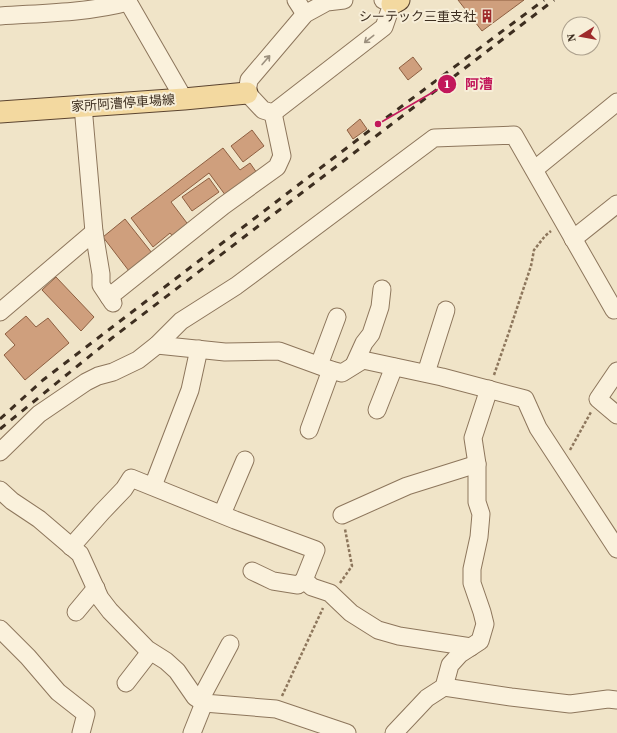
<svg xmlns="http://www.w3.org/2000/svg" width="617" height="733" font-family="'Source Serif 4','Noto Sans JP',serif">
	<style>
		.building { fill: #cf9f7d; stroke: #8d5f41 }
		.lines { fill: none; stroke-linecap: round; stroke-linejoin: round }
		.minor-casing { stroke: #8d765c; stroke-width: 19 }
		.major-casing { stroke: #5b4430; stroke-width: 23 }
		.path { stroke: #8d765c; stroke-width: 2.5; stroke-dasharray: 3 2; stroke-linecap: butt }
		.minor { stroke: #faf1dc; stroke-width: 17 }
		.major { stroke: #f3d9a0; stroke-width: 21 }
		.rail { stroke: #3d2e20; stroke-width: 3; stroke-dasharray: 7 7; stroke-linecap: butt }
		.oneway { stroke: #9c907e }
		.labels { text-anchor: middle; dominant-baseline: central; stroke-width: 4; stroke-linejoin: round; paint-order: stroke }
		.poi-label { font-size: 13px; fill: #3d2e20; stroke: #f7eed8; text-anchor: end }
		.street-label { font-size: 13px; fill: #3d2e20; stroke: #f7eed8 }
		.leader { fill: none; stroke: #c2185b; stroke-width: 1.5 }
		.callout-dot { fill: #c2185b; stroke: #f7eed8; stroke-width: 1.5 }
		.mark-label { font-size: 12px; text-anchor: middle; font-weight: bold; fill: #fff }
		.callout-label { font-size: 14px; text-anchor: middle; font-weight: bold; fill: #c2185b; stroke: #f7eed8; stroke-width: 4; stroke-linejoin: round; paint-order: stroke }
	</style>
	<rect width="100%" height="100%" fill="#f0e4c8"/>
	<g class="building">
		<polygon points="458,0 524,0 482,31"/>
		<polygon points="413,57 422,69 408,80 399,68"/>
		<polygon points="360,119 367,129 353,139 347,130"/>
		<polygon points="252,130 264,146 243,162 231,146"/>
		<polygon points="223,148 240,170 250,163 257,173 226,196 209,173 171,202 190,227 175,239 170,233 153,247 131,218"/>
		<polygon points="209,178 219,192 192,211 182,197"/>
		<polygon points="125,219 152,253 129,271 103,237"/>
		<polygon points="56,277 94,317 81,331 42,290"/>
		<polygon points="26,316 36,327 48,318 69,343 25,380 4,355 15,345 5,334"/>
	</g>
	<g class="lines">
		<g class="minor-casing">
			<g id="minor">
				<polyline points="127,0 184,99"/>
				<polyline points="296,0 305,14"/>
				<polyline points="344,0 327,2 305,14 249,80 247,93 263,110 273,113 384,27 392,4 383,0"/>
				<path d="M0 16C43 13 86 13 128 2"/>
				<polyline points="83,106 94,232 101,274 101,285 113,303"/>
				<polyline points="535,169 617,102"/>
				<polyline points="573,239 617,204"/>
				<polyline points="109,297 223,206 277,167 282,156 273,113"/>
				<polyline points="0,312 94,232"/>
				<polyline points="157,345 225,352 279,351 331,370 342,373 363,360 442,377 525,399 538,428 617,549"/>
				<polyline points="319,365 337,317"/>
				<polyline points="354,365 364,343 371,334 380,307 382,289"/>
				<polyline points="617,371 598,399 617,415"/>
				<polyline points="426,373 446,310"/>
				<polyline points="377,410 394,367"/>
				<polyline points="309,430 331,370"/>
				<polyline points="0,452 39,414 86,382 98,376 113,372 138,360 157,345 181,321 236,286 434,138 514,135 614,310"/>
				<polyline points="153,486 190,390 199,349"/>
				<polyline points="0,490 12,501 39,519 80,554 100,598 110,611 147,649 166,661 177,671 195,697 204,703 276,709 347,733"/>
				<polyline points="222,514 245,460"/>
				<polyline points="342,515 407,486 477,464"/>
				<polyline points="71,547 102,512 124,489 131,478 235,520 316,550 304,580 298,585 273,581 252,571"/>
				<polyline points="304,580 312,587 330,593 351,613 378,630 399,636 471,647"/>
				<polyline points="76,612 96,588"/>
				<polyline points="0,629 28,657 58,692 86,714 81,733"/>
				<polyline points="126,683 150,652"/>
				<polyline points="444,687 511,697 570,704 608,699 617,700"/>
				<polyline points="200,700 230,644"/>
				<polyline points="192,733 204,703"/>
				<polyline points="394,733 427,698 444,687 450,665 460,654 480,641 485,624 482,612 472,583 472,569 479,537 481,514 477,502 477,464 473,438 489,389"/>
			</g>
		</g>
		<g class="major-casing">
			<g id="major">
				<polyline points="392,4 399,0"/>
				<polyline points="0,112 184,99 247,93"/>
			</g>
		</g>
		<g class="path">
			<polyline points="494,375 509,332 531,266 534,250 545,236 551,231"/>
			<polyline points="570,450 591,412"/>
			<polyline points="340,583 352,566 345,529"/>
			<polyline points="282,696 323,608"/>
		</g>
		<use href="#minor" class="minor"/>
		<use href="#major" class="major"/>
		<g class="rail">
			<polyline points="0,419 43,380 378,124 544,0"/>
			<polyline points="0,429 112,338 554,0"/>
		</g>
	</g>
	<defs><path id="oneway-shaft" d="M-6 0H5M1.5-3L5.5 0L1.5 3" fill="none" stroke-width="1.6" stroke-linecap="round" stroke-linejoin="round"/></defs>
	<g class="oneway">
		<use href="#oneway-shaft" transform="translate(369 39) rotate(142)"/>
		<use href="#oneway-shaft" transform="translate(266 60) rotate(-49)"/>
	</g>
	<defs>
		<g id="building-bare" transform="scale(1.08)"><path d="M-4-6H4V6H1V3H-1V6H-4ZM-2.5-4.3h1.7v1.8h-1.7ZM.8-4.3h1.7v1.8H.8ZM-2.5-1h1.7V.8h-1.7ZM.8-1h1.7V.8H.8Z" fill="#9e2a2b" stroke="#f7eed8" stroke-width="2.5" paint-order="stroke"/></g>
	</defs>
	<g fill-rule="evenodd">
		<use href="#building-bare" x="487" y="16"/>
	</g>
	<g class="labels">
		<g class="poi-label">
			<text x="476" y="16">シーテック三重支社</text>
		</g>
		<g class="street-label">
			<text transform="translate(123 103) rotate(-4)">家所阿漕停車場線</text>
		</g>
	</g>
	<path class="leader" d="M378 124L447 84"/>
	<g class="callout-dot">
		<circle cx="378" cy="124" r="4"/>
		<circle cx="447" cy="84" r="10"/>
	</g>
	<g class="mark-label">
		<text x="447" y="88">1</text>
	</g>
	<g class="callout-label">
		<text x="479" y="89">阿漕</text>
	</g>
	<g transform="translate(581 36) rotate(259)"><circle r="19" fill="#f7eed8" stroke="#ada18e"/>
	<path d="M0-3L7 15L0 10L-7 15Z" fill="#9e2a2b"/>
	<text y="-6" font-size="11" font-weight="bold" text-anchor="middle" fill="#3d2e20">N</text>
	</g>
</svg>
